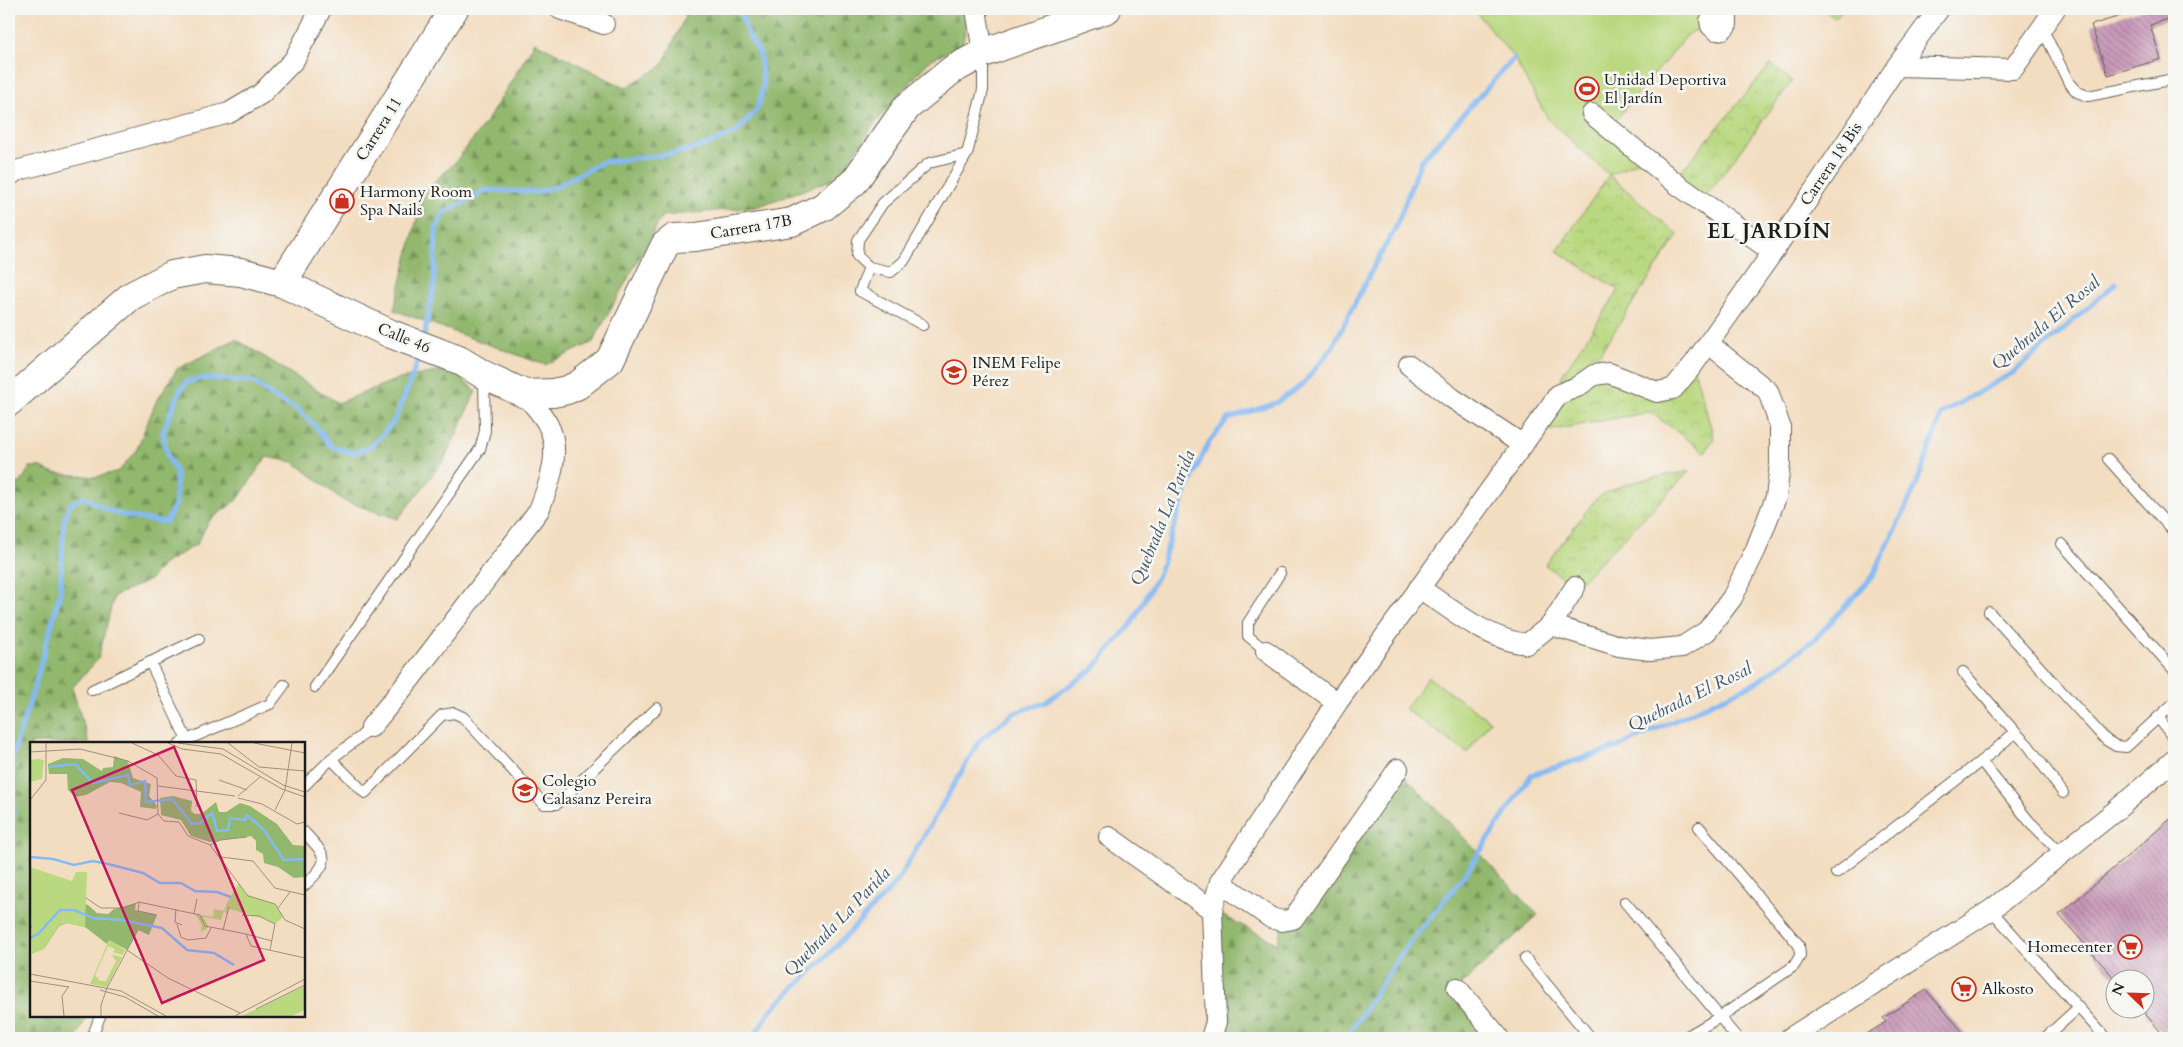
<svg xmlns="http://www.w3.org/2000/svg" width="2183" height="1047" font-family="Cardo,serif">
	<style>
		.grass { fill: #b9d87f; stroke: #6a7a4e }
		.forest { fill: url(#forest-firs); stroke: #576a45 }
		.park { fill: url(#park-crowns); stroke: #6a7a4e }
		.lines { fill: none; stroke-linecap: round; stroke-linejoin: round }
		.stream { stroke: #85baf3; stroke-width: 5 }
		.building { fill: url(#building-back-hatch) }
		.lane-casing { stroke: #676055; stroke-width: 12 }
		.street-casing { stroke: #676055; stroke-width: 22 }
		.secondary-casing { stroke: #676055; stroke-width: 30 }
		.lane { stroke: #fff; stroke-width: 10 }
		.street { stroke: #fff; stroke-width: 20 }
		.secondary { stroke: #fff; stroke-width: 28 }
		.labels { text-anchor: middle; dominant-baseline: central; stroke-width: 5; stroke-linejoin: round; paint-order: stroke }
		.poi-label { font-size: 16px; fill: #1c1c1c; stroke: #f6f6f2; text-anchor: start }
		.street-label { font-size: 16px; fill: #1c1c1c; stroke: #f6f6f2 }
		.water-label { font-size: 18px; font-style: italic; fill: #415367; stroke: #f6f6f2 }
		.district-label { font-size: 21px; font-weight: bold; letter-spacing: 1px; fill: #1c1c1c; stroke: #f6f6f2 }
		.inset-river { fill: none; stroke: #85baf3; stroke-width: 2.5 }
		.inset-road { fill: none; stroke: #9d907e; stroke-width: 1 }
		.view { fill: #c2185b; fill-opacity: 0.15; stroke: #c2185b; stroke-width: 2.5 }
		.inset-edge { fill: none; stroke: #1c1c1c; stroke-width: 2.5 }
	</style>
	<defs>
		<pattern id="forest-firs" width="22" height="20" patternUnits="userSpaceOnUse" patternTransform="scale(1.25)"><rect width="22" height="20" fill="#92b86e"/><path d="M5 1l3.5 6h-7zM16 11l3.5 6h-7z" fill="#76955a"/></pattern>
		<pattern id="park-crowns" width="20" height="18" patternUnits="userSpaceOnUse" patternTransform="scale(1.25)"><rect width="20" height="18" fill="#b9d87f"/><path d="M2 6a3 3 0 1 1 6 0M12 15a3 3 0 1 1 6 0" fill="none" stroke="#9eb96d"/></pattern>
		<pattern id="building-back-hatch" width="6" height="6" patternUnits="userSpaceOnUse" patternTransform="scale(1.25)"><rect width="6" height="6" fill="#c796b7"/><path d="M-1 5l2 2M0 0l6 6M5-1l2 2" fill="none" stroke="#a17a94"/></pattern>
	</defs>
	<rect width="100%" height="100%" fill="#f6f6f2"/>
	<filter id="ink" filterUnits="userSpaceOnUse"><feTurbulence type="fractalNoise" baseFrequency=".02" numOctaves="2"/><feDisplacementMap in="SourceGraphic" scale="10" xChannelSelector="R" yChannelSelector="G"/><feConvolveMatrix kernelMatrix="1 2 1 2 8 2 1 2 1" color-interpolation-filters="sRGB"/></filter>
	<filter id="wash" filterUnits="userSpaceOnUse"><feTurbulence type="fractalNoise" baseFrequency=".0096" numOctaves="4" result="noise"/><feDisplacementMap in="SourceGraphic" scale="20" xChannelSelector="R" yChannelSelector="G"/><feGaussianBlur stdDeviation="1.12" result="paint"/><feColorMatrix in="noise" values="0 0 0 0 0 0 0 0 0 0 0 0 0 0 0 0 0 1.4 0 .05"/><feComposite in="paint" operator="in"/></filter>
	<g filter="url(#wash)">
		<rect width="100%" height="100%" fill="#f3ddc0"/>
		<g class="grass">
			<polygon points="1474,9 1718,9 1711,26 1690,32 1614,122 1644,158 1609,175 1548,119 1514,58"/>
			<polygon points="1428,677 1490,721 1467,753 1405,709"/>
		</g>
		<g class="forest">
			<polygon points="682,9 970,9 962,45 930,60 875,123 837,178 756,207 662,216 593,342 545,365 394,310 424,191 453,165 487,121 535,42 625,88 662,66 685,17"/>
			<polygon points="236,339 338,403 395,380 450,369 476,391 445,459 398,519 344,501 294,462 266,457 238,499 209,521 197,544 162,565 150,580 114,596 98,659 72,688 89,743 31,743 31,1016 87,1016 76,1038 9,1038 9,479 20,484 30,467 42,467 51,473 96,477 119,471 137,449 155,404 177,369"/>
			<polygon points="1398,769 1538,915 1458,988 1499,1038 1211,1038 1212,910 1278,944 1282,921"/>
		</g>
		<g class="park">
			<polygon points="1824,9 1843,9 1835,18"/>
			<polygon points="1771,64 1792,81 1704,199 1677,176"/>
			<polygon points="1609,175 1678,235 1578,386 1594,375 1657,392 1693,365 1714,438 1705,452 1650,412 1531,434 1559,394 1562,375 1619,290 1557,251"/>
			<path d="M1690 471 1575 587 1545 565 1595 500C1618 481 1661 477 1690 471Z"/>
		</g>
		<g class="lines">
			<g class="stream">
				<polyline points="424,337 434,286 436,229 443,214 486,190 537,192 553,188 603,162 672,154 704,146 737,132 758,108 763,88 760,54 749,36 739,9"/>
				<path d="M9 846 12 844 14 796 12 758 34 688 60 594 64 520 70 504 85 497C111 515 135 519 166 522L176 503V472L167 455 163 432 180 390 188 381 205 378 253 382 275 398 297 409 315 426 331 446 353 453 372 446 395 420 412 377 420 353"/>
				<polyline points="753,1038 771,1010 822,961 897,882 980,740 1014,713 1044,703 1092,670 1132,623 1159,573 1184,496 1209,442 1228,419 1276,403 1303,384 1332,348 1374,266 1395,229 1421,161 1514,58"/>
				<polyline points="1346,1038 1403,951 1463,877 1531,775 1618,747 1757,682 1815,639 1873,576 1916,486 1942,413 2014,372 2116,283"/>
			</g>
		</g>
		<g id="blocks">
			<g class="building">
				<polygon points="2144,9 2174,9 2174,17 2150,25 2161,59 2108,75 2091,25"/>
				<polygon points="2174,816 2174,1038 2166,1038 2146,1015 2146,980 2116,980 2059,915"/>
				<polygon points="1926,990 1968,1038 1860,1038 1886,1022 1883,1018"/>
			</g>
		</g>
	</g>
	<g filter="url(#ink)">
		<use href="#blocks" fill-opacity="0" stroke="#676055" stroke-width="1"/>
		<g class="lines">
			<g class="lane-casing">
				<g id="lane">
					<polyline points="2042,28 2069,83 2077,92 2088,96 2169,80"/>
					<polyline points="967,154 929,163 883,203 858,240 857,256 869,267 891,272 904,261 967,154 983,90 983,56"/>
					<polyline points="869,267 860,291 923,325"/>
					<polyline points="2108,459 2174,532"/>
					<polyline points="2062,544 2174,670"/>
					<polyline points="1989,612 2106,740 2116,746 2126,747 2174,703"/>
					<polyline points="1266,651 1248,636 1248,623 1280,573"/>
					<polyline points="150,662 187,740"/>
					<polyline points="1963,672 2015,732"/>
					<polyline points="315,687 480,449 485,431 484,378"/>
					<polyline points="92,690 199,639"/>
					<polyline points="2158,717 2174,739"/>
					<polyline points="180,743 270,704 284,685"/>
					<polyline points="331,759 365,793 442,715 454,713 463,717 544,804 557,804 657,708"/>
					<polyline points="1981,761 2029,821 2062,854"/>
					<polyline points="304,786 331,759 360,737 371,727"/>
					<path d="M304 832C329 859 331 860 304 886"/>
					<polyline points="1836,873 1994,751 2015,732 2028,745 2063,793"/>
					<polyline points="1625,902 1737,1038"/>
					<polyline points="1991,910 2104,1036"/>
					<polyline points="1525,958 1591,1038"/>
					<polyline points="92,1038 100,1016"/>
					<polyline points="1684,1038 1720,1017 1794,966 1800,956 1799,945 1699,827"/>
					<polyline points="2045,1038 2078,1008"/>
				</g>
			</g>
			<g class="street-casing">
				<g id="street">
					<polyline points="560,9 604,24"/>
					<polyline points="976,9 983,53"/>
					<polyline points="1717,13 1723,13 1727,18 1727,24 1723,29 1716,30 1711,26 1710,21 1718,9"/>
					<polyline points="1897,66 1939,9"/>
					<polyline points="1592,114 1678,185 1773,252"/>
					<polyline points="9,176 16,171 229,113 261,94 294,60 321,9"/>
					<polyline points="1409,365 1452,398 1523,445"/>
					<path d="M1419 588C1452 609 1487 640 1527 644L1551 625 1575 587"/>
					<polyline points="1551,625 1619,646 1650,650 1682,647 1707,631 1732,598 1756,549 1776,497 1780,464 1780,426 1768,391 1709,344"/>
					<polyline points="1266,651 1337,703"/>
					<path d="M371 727 411 678 539 510C549 485 562 451 548 425 543 414 532 404 525 394"/>
					<polyline points="1109,837 1212,910"/>
					<polyline points="1220,882 1271,918 1282,921 1293,919 1398,769"/>
					<polyline points="1457,988 1499,1038"/>
					<polyline points="1211,1038 1216,1022 1212,910 1220,882 1337,703 1559,394 1577,387 1594,375 1609,373 1657,392 1673,389 1693,365 1773,252 1897,66 2013,69 2055,9"/>
					<polyline points="1790,1038 1991,910 2114,812 2174,760"/>
				</g>
			</g>
			<g class="secondary-casing">
				<g id="secondary">
					<polyline points="282,283 454,9"/>
					<polyline points="9,402 131,296 172,275 205,269 241,272 282,283 391,334 459,360 484,375 525,394 553,393 567,390 578,385 610,360 665,245 674,238 696,237 792,222 823,207 854,182 907,107 952,70 983,53 1107,9"/>
				</g>
			</g>
			<use href="#lane" class="lane"/>
			<use href="#street" class="street"/>
			<use href="#secondary" class="secondary"/>
		</g>
	</g>
	<defs>
		<g id="stadium-ring" transform="scale(1.25)"><circle r="9.5" fill="#f6f6f2" stroke="#c8321e" stroke-width="1.5"/><path d="M0-5a6.5 5 0 1 0 0 10a6.5 5 0 1 0 0-10ZM-3.5-1.8h7v3.6h-7Z" fill="#c8321e"/></g>
		<g id="shop-ring" transform="scale(1.25)"><circle r="9.5" fill="#f6f6f2" stroke="#c8321e" stroke-width="1.5"/><path d="M-5-2.5h2.3a2.7 3.5 0 0 1 5.4 0H5L5.5 6h-11ZM-1.5-2.5h3a1.5 2.3 0 0 0-3 0Z" fill="#c8321e"/></g>
		<g id="school-ring" transform="scale(1.25)"><circle r="9.5" fill="#f6f6f2" stroke="#c8321e" stroke-width="1.5"/><path d="M0-5L7-2L0 1L-7-2ZM-4 1L0 2.5L4 1V4Q0 6-4 4Z" fill="#c8321e"/></g>
		<g id="supermarket-ring" transform="scale(1.25)"><circle r="9.5" fill="#f6f6f2" stroke="#c8321e" stroke-width="1.5"/><path d="M-6-5.5h2.5l.6 2H6L4.5 2H-2.5L-4.4-4H-6ZM-1.5 3.2a1.3 1.3 0 1 0 .1 0ZM3 3.2a1.3 1.3 0 1 0 .1 0Z" fill="#c8321e"/></g>
	</defs>
	<g fill-rule="evenodd">
		<use href="#stadium-ring" x="1587" y="89"/>
		<use href="#shop-ring" x="342" y="201"/>
		<use href="#school-ring" x="954" y="372"/>
		<use href="#school-ring" x="525" y="790"/>
		<use href="#supermarket-ring" x="2130" y="947"/>
		<use href="#supermarket-ring" x="1964" y="989"/>
	</g>
	<g class="labels">
		<g class="poi-label">
			<text x="1604" y="80">Unidad Deportiva<tspan x="1604" dy="18">El Jardín</tspan></text>
			<text x="360" y="192">Harmony Room<tspan x="360" dy="18">Spa Nails</tspan></text>
			<text x="972" y="363">INEM Felipe<tspan x="972" dy="18">Pérez</tspan></text>
			<text x="542" y="781">Colegio<tspan x="542" dy="18">Calasanz Pereira</tspan></text>
			<text x="2112" y="947" text-anchor="end">Homecenter</text>
			<text x="1982" y="989">Alkosto</text>
		</g>
		<g class="street-label">
			<text transform="translate(379 129) rotate(-58)">Carrera 11</text>
			<text transform="translate(1831 164) rotate(-56)">Carrera 18 Bis</text>
			<text transform="translate(751 227) rotate(-10)">Carrera 17B</text>
			<text transform="translate(404 338) rotate(22)">Calle 46</text>
		</g>
		<g class="water-label">
			<text transform="translate(2046 323) rotate(-40)">Quebrada El Rosal</text>
			<text transform="translate(1163 518) rotate(-68)">Quebrada La Parida</text>
			<text transform="translate(1690 697) rotate(-26)">Quebrada El Rosal</text>
			<text transform="translate(837 922) rotate(-46)">Quebrada La Parida</text>
		</g>
		<g class="district-label">
			<text x="1769" y="231">EL JARDÍN</text>
		</g>
	</g>
	<g transform="translate(30 742)">
		<rect width="275" height="275" fill="#f3ddc0"/>
		<path d="M8 17 14 18 12 37 0 40V18ZM209 141 216 152 245 162 253 175 245 182 236 177 199 167 197 172 194 169 197 161ZM79 198 95 208 93 213 83 210 85 207 78 204 65 233 70 239H76L86 219 82 213 92 215 77 245 60 242ZM275 244V268L262 274H212Z" fill="#b9d87f"/>
		<path d="M84 14 98 19 103 36 121 42 119 54 127 64 126 67 110 65 111 50 91 41 80 40 56 53 45 55 38 48 37 32H19L18 22 33 16 53 17 72 29 73 26 83 25ZM143 54 162 59 161 69 165 72H171L186 60 189 70H196L210 61 220 64 247 82 263 103 275 104V135L264 136 248 125 234 121 233 112 226 108V99L221 94 180 100 161 94 151 78 131 73 130 56ZM45 158 58 163 67 171 78 172 84 167 106 161 105 168 127 173 119 193 108 188 97 208 79 198 77 202 55 185 37 181 29 184 14 207 0 184Z" fill="#92b86e"/>
		<path d="M0 125 42 139 46 130H57L55 185 37 181 29 183 14 207 2 212ZM184 167 194 169 191 178 173 175 179 185 171 190 172 183 165 172 183 175Z" fill="#b9d87f"/>
		<path class="inset-river" d="M18 25 45 22 63 41 98 33 100 43 115 39 116 60 142 57 162 82 170 81 182 71 187 89 198 88 200 76 215 78 217 73 234 88 254 118 275 117M0 115 23 117 44 123 63 119 78 122 113 131 130 141H151L165 149 187 150 201 155M0 196 8 192 30 168H44L63 176 92 178 132 186 157 208 184 211 204 223"/>
		<path class="inset-road" d="M102 1 128 13 146 34 166 38 167 65M138 1 152 7 191 12 252 47 275 55M148 1 193 7 253 43 275 50M198 1 229 25 275 29M224 1 275 11M0 10 50 7 98 19 127 36 128 72M189 38 217 48M128 44 205 54M208 54 230 35M208 56 232 62 267 82 275 80M0 58 16 38V1M245 68 255 48 262 1M89 71 117 78 128 72M128 72 134 79 149 80 158 94 180 103 218 154 245 162 255 178 275 187M0 89V106M180 103 190 98 217 95M191 115 223 119 245 146 275 153M56 156 71 166H95L109 160 170 173 175 184 216 192 221 204 275 216M109 160 108 169 127 173M248 166 260 150M146 167 145 180 152 183M164 172 167 157M212 173 229 174 245 182 240 208M147 182 151 195 158 198 176 196 181 186M193 188 199 165M216 192 242 199M97 208 138 236 210 271M0 232 91 249 136 274M0 239 39 245M70 248 95 255 128 274M226 267 275 243M34 274 32 254 39 244M71 274V263L77 246 108 188M205 274 275 237"/>
		<path class="view" d="M144 5 234 218 132 261 42 48Z"/>
		<rect width="275" height="275" class="inset-edge"/>
	</g>
	<rect width="2183" height="1047" fill="none" stroke="#f6f6f2" stroke-width="30"/>
	<g transform="translate(2130 994) rotate(293)"><circle r="24" fill="#f6f6f2" stroke="#9f9f9c"/>
	<path d="M0-4L9 19L0 12L-9 19Z" fill="#c8321e"/>
	<text y="-8" font-size="14" font-weight="bold" text-anchor="middle" fill="#1c1c1c">N</text>
	</g>
</svg>
